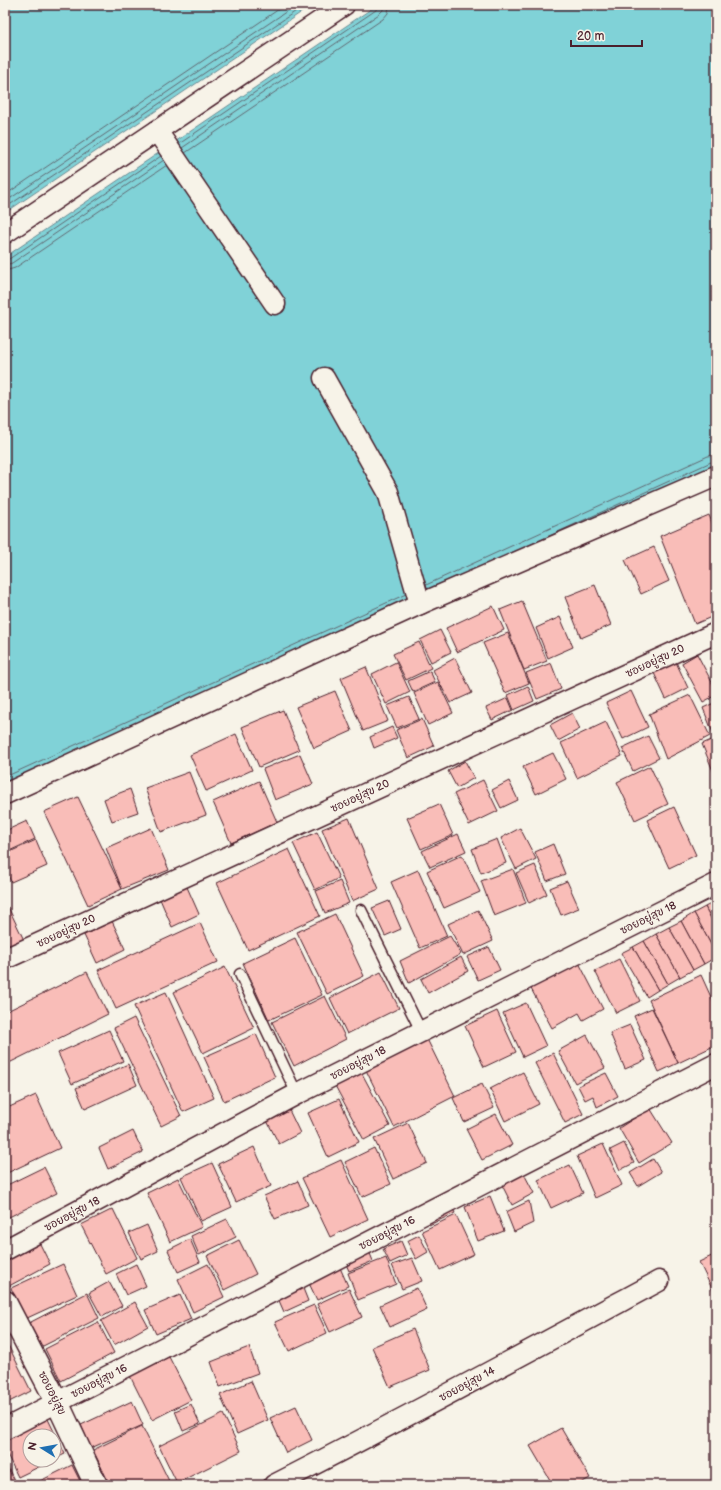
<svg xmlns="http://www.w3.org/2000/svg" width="721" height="1490" font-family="'Balsamiq Sans','Playpen Sans Thai',sans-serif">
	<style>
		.water { fill: #80d2d7; stroke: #6a8a92 }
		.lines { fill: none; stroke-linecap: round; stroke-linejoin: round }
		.shore { stroke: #606770; stroke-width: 1 }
		.building { fill: #f9bdb8; stroke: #4a1f2b }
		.lane-casing { stroke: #4a1f2b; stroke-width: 13 }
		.street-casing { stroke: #4a1f2b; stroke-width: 23 }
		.secondary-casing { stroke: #4a1f2b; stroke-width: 25 }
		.lane { stroke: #f7f3e8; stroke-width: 10 }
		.street { stroke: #f7f3e8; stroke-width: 20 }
		.secondary { stroke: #f7f3e8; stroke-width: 22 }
		.labels { text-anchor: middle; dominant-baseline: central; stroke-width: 3; stroke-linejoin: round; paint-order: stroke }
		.street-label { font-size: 11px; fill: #4a1f2b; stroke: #f7f3e8 }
	</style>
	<rect width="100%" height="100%" fill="#f7f3e8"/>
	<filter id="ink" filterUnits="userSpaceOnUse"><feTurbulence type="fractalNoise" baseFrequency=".025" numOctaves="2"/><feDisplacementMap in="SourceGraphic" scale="8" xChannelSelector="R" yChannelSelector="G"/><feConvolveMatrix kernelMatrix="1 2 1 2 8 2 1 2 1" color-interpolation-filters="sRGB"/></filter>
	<g filter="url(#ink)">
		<g class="water">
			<polygon points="5,5 312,5 5,213"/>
			<polygon points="377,5 716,5 716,469 5,794 5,257"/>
		</g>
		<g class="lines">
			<g class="shore">
				<polyline points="179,144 376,10 378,5"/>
				<polyline points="182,148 379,14 383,10 383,5"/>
				<polyline points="185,153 383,19 388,13 389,5"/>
				<polyline points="5,195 285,5"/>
				<polyline points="5,202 296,5"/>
				<polyline points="5,208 305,5"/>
				<polyline points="5,260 9,259 161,156"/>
				<polyline points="5,265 12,263 164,160"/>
				<polyline points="5,271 15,268 167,165"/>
				<polyline points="525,547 711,462 716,461"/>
				<polyline points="426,585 708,456 716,455"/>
				<polyline points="5,777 406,594"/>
			</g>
		</g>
		<g class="building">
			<polygon points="709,515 716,533 716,615 695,624 660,536"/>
			<polygon points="654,547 669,581 641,594 625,560"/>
			<polygon points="595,585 611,625 581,638 565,597"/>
			<polygon points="522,601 547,661 524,670 500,610"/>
			<polygon points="493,606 504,630 457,652 446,628"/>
			<polygon points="560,617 573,647 548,658 536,628"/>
			<polygon points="440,630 451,652 431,662 420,640"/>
			<polygon points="508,633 529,683 505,693 483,643"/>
			<polygon points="419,642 431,668 406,680 393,654"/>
			<polygon points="697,654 716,690 716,695 703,702 682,663"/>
			<polygon points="455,658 472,693 450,703 433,670"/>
			<polygon points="396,662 410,692 386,704 372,674"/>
			<polygon points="676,662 688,688 666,699 654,673"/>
			<polygon points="551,663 561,689 537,699 526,673"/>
			<polygon points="366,667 388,721 363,731 341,678"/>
			<polygon points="430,671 435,682 413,692 408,681"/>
			<polygon points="438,682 453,713 428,725 414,693"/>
			<polygon points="528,686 534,701 514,710 508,695"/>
			<polygon points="335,691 352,731 314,748 296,707"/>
			<polygon points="631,691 648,727 623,739 606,703"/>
			<polygon points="690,695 710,736 666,759 649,714"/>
			<polygon points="409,697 419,719 397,728 387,706"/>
			<polygon points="508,698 513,710 492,720 486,708"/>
			<polygon points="716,702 716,732 713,733 703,708"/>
			<polygon points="283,710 299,750 259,767 242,727"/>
			<polygon points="572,713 580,729 558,741 550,725"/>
			<polygon points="422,719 434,746 408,758 396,730"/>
			<polygon points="606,722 622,756 577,778 561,743"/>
			<polygon points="392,727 397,738 374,748 370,737"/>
			<polygon points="236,734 252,770 206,791 190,755"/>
			<polygon points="648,736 659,758 633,771 622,748"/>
			<polygon points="716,738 716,778 702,744"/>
			<polygon points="553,753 566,779 536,794 523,767"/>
			<polygon points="300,754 313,784 275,800 263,769"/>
			<polygon points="465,761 474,778 457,788 448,771"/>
			<polygon points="650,766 668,804 635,820 617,782"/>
			<polygon points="189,772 206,815 161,832 145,788"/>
			<polygon points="483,780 498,811 469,825 454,794"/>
			<polygon points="259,781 277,822 231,843 213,802"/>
			<polygon points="509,781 518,800 501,808 492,790"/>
			<polygon points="130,789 138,812 112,821 104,799"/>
			<polygon points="78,797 122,889 88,905 44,812"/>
			<polygon points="439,804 453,835 421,849 407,818"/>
			<polygon points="674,807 696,855 669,868 647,820"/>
			<polygon points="349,818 379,889 352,901 322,829"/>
			<polygon points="27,821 35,839 5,853 5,831"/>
			<polygon points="151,828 169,870 122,889 106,848"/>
			<polygon points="520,828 536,859 516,869 501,838"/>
			<polygon points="317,832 339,878 315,890 293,843"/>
			<polygon points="458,834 466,851 430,867 422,851"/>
			<polygon points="497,839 506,863 481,873 472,849"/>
			<polygon points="36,840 47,866 11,882 5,868 5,854"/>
			<polygon points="553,844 565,874 547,881 535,852"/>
			<polygon points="289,849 320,916 248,950 217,883"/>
			<polygon points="462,855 480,892 444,908 427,871"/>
			<polygon points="535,865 547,894 529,903 516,873"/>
			<polygon points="513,869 526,903 494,916 481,881"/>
			<polygon points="418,870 447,936 420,948 391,882"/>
			<polygon points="340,881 349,903 325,913 316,891"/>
			<polygon points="567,881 579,908 561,915 550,888"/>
			<polygon points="187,887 199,914 172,927 160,899"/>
			<polygon points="389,901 401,929 385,936 372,908"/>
			<polygon points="716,901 716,928 705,907"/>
			<polygon points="8,907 24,940 5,949 5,908"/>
			<polygon points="705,907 716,928 716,954 694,913"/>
			<polygon points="478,910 493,941 463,955 448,924"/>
			<polygon points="694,913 716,954 716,957 704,964 681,921"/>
			<polygon points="335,914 364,976 327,994 297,932"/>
			<polygon points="112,921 125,949 97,963 84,935"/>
			<polygon points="681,921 704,964 693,970 669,927"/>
			<polygon points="200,923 218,962 116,1009 98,970"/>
			<polygon points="669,927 693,970 680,977 656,934"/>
			<polygon points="656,934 680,977 668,984 644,941"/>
			<polygon points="450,936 461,954 409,983 400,961"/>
			<polygon points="295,938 322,995 269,1020 243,963"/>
			<polygon points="644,941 668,984 658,990 633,947"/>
			<polygon points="489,947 500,970 478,980 467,957"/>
			<polygon points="633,947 658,990 647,997 621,953"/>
			<polygon points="461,957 468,971 428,993 421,979"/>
			<polygon points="577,959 603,1009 583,1020 579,1013 552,1028 529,985"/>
			<polygon points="619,959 640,1001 616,1013 595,971"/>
			<polygon points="225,967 254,1028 203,1053 174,992"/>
			<polygon points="87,972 108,1014 5,1065 5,1012"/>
			<polygon points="381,972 399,1008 347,1034 330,998"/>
			<polygon points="701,975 716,1008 716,1045 678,1063 649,1000"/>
			<polygon points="166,992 214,1098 183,1112 134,1006"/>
			<polygon points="325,996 346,1039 294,1066 272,1022"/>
			<polygon points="526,1003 546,1046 523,1057 503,1013"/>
			<polygon points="652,1008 678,1063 659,1072 634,1016"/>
			<polygon points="497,1011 516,1052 484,1067 465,1026"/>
			<polygon points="134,1018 181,1116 161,1126 114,1028"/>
			<polygon points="630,1025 646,1060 625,1069 610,1033"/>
			<polygon points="109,1030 123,1061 72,1084 58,1053"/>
			<polygon points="424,1033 455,1096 394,1127 363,1064"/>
			<polygon points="256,1034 275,1077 224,1101 204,1057"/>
			<polygon points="587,1035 605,1068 575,1083 558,1051"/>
			<polygon points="553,1053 583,1114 565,1123 535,1063"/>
			<polygon points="128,1064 137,1085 85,1109 76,1088"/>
			<polygon points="358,1066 390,1126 364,1140 332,1080"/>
			<polygon points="523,1072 539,1104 505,1121 490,1089"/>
			<polygon points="606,1073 618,1096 597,1107 593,1096 585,1100 578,1086"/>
			<polygon points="482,1084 494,1108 464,1122 453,1098"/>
			<polygon points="36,1095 60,1148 5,1174 5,1109"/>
			<polygon points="339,1099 359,1142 328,1157 308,1113"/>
			<polygon points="287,1106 300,1133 279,1144 265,1117"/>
			<polygon points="650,1108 672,1143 639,1163 619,1128"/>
			<polygon points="496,1114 512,1145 482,1160 466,1129"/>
			<polygon points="408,1123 427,1163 393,1179 374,1139"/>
			<polygon points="133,1131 143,1152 108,1169 99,1148"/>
			<polygon points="624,1143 634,1163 620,1170 610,1150"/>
			<polygon points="603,1144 622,1185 595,1198 577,1156"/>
			<polygon points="254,1147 271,1186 236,1202 218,1164"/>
			<polygon points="374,1148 391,1184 362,1197 345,1162"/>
			<polygon points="653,1159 661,1172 638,1186 630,1173"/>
			<polygon points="341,1160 368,1219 330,1237 302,1178"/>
			<polygon points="212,1163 232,1207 201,1221 181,1177"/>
			<polygon points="570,1165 583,1193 551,1208 538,1180"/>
			<polygon points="44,1167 57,1193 9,1217 5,1208 5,1186"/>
			<polygon points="523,1172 534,1193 512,1205 501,1183"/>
			<polygon points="178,1178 202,1227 170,1242 147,1193"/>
			<polygon points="298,1181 308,1205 275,1219 264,1196"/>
			<polygon points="490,1196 504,1231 478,1241 465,1207"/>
			<polygon points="529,1201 533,1223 514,1232 506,1212"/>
			<polygon points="450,1203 455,1213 429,1225 425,1214"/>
			<polygon points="113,1209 137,1258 106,1274 81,1225"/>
			<polygon points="456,1215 474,1254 440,1270 422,1231"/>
			<polygon points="227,1219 236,1237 199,1255 191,1236"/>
			<polygon points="147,1225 158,1251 141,1259 129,1233"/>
			<polygon points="419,1235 428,1252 416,1259 407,1241"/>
			<polygon points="37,1238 50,1264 9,1286 5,1278 5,1254"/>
			<polygon points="190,1239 200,1262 178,1272 168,1250"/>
			<polygon points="239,1240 256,1274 224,1290 207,1256"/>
			<polygon points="401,1241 407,1255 390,1263 383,1249"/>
			<polygon points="367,1246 373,1261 349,1271 343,1257"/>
			<polygon points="716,1254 716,1297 699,1262"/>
			<polygon points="386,1258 396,1284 358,1300 348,1273"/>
			<polygon points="412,1258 422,1281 402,1289 392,1265"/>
			<polygon points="338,1263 348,1286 317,1300 306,1277"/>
			<polygon points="63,1264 77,1295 25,1319 11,1288"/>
			<polygon points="136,1264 146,1286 126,1295 116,1274"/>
			<polygon points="208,1264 224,1297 193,1312 178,1279"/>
			<polygon points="109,1282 122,1306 102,1317 89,1293"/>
			<polygon points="302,1286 308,1301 284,1312 277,1296"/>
			<polygon points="417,1288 427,1310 390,1327 380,1305"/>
			<polygon points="349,1289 362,1317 330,1332 317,1304"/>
			<polygon points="87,1293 99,1318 41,1347 29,1323"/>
			<polygon points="180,1295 191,1319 156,1334 145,1310"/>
			<polygon points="135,1302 148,1326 114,1345 101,1321"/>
			<polygon points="314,1305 327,1333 289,1351 275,1322"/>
			<polygon points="98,1322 114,1353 61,1381 45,1349"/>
			<polygon points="413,1329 430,1370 390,1387 372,1347"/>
			<polygon points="5,1339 31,1391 5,1404"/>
			<polygon points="249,1347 258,1373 220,1387 211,1362"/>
			<polygon points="166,1351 191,1400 152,1420 127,1370"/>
			<polygon points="251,1381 268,1420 237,1434 220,1395"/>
			<polygon points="132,1401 143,1425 91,1448 81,1425"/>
			<polygon points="191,1404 200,1424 183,1431 175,1411"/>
			<polygon points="296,1406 312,1440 286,1453 270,1418"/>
			<polygon points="223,1414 241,1451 177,1483 159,1446"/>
			<polygon points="46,1415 65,1454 54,1459 54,1436 30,1436 30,1460 53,1460 18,1477 5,1450 5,1435"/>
			<polygon points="142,1426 171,1485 110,1485 93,1450"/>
			<polygon points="561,1428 590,1478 577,1485 553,1485 530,1446"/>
			<polygon points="5,1462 16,1484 14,1485 5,1485"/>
			<polygon points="72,1465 82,1485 32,1485"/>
		</g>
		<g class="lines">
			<g class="lane-casing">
				<g id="lane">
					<polyline points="361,910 421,1031"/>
					<polyline points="240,974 297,1094"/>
				</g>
			</g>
			<g class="street-casing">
				<g id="street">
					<polyline points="157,131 275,304"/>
					<polyline points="5,233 344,5"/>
					<polyline points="324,378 388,492 420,604"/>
					<polyline points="5,794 420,604 716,476"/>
					<polyline points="5,959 716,633"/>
					<polyline points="5,1250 297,1094 716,884"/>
					<polyline points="5,1429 716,1064"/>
					<path d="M274 1485C404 1419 531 1350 659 1281"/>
				</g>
			</g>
			<g class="secondary-casing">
				<polyline id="secondary" points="5,1302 57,1402 96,1485"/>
			</g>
			<use href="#lane" class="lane"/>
			<use href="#street" class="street"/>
			<use href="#secondary" class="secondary"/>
		</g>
	</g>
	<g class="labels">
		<g class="street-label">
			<text transform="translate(655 661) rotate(-25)">ซอยอยู่สุข 20</text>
			<text transform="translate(360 796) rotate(-25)">ซอยอยู่สุข 20</text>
			<text transform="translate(648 918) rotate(-26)">ซอยอยู่สุข 18</text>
			<text transform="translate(66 931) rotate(-25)">ซอยอยู่สุข 20</text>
			<text transform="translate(358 1063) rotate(-27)">ซอยอยู่สุข 18</text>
			<text transform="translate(72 1214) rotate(-28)">ซอยอยู่สุข 18</text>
			<text transform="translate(387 1233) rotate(-27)">ซอยอยู่สุข 16</text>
			<text transform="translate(99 1381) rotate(-27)">ซอยอยู่สุข 16</text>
			<text transform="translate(467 1384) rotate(-28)">ซอยอยู่สุข 14</text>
			<text transform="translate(52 1393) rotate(63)">ซอยอยู่สุข</text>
		</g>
	</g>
	<rect width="721" height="1490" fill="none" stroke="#f7f3e8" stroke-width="20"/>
	<rect x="10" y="10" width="701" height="1470" fill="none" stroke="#4a1f2b" stroke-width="1.5" filter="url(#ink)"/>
	<g transform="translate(42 1448) rotate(281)"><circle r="19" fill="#f7f3e8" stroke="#b29e9c"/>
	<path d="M0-3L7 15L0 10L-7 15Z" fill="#1f6fb2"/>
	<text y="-6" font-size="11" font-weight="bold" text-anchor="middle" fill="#4a1f2b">N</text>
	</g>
	<path d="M571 40v6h71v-6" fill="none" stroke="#4a1f2b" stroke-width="2"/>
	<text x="577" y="40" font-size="12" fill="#4a1f2b" stroke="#f7f3e8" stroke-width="3" paint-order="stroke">20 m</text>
</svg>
